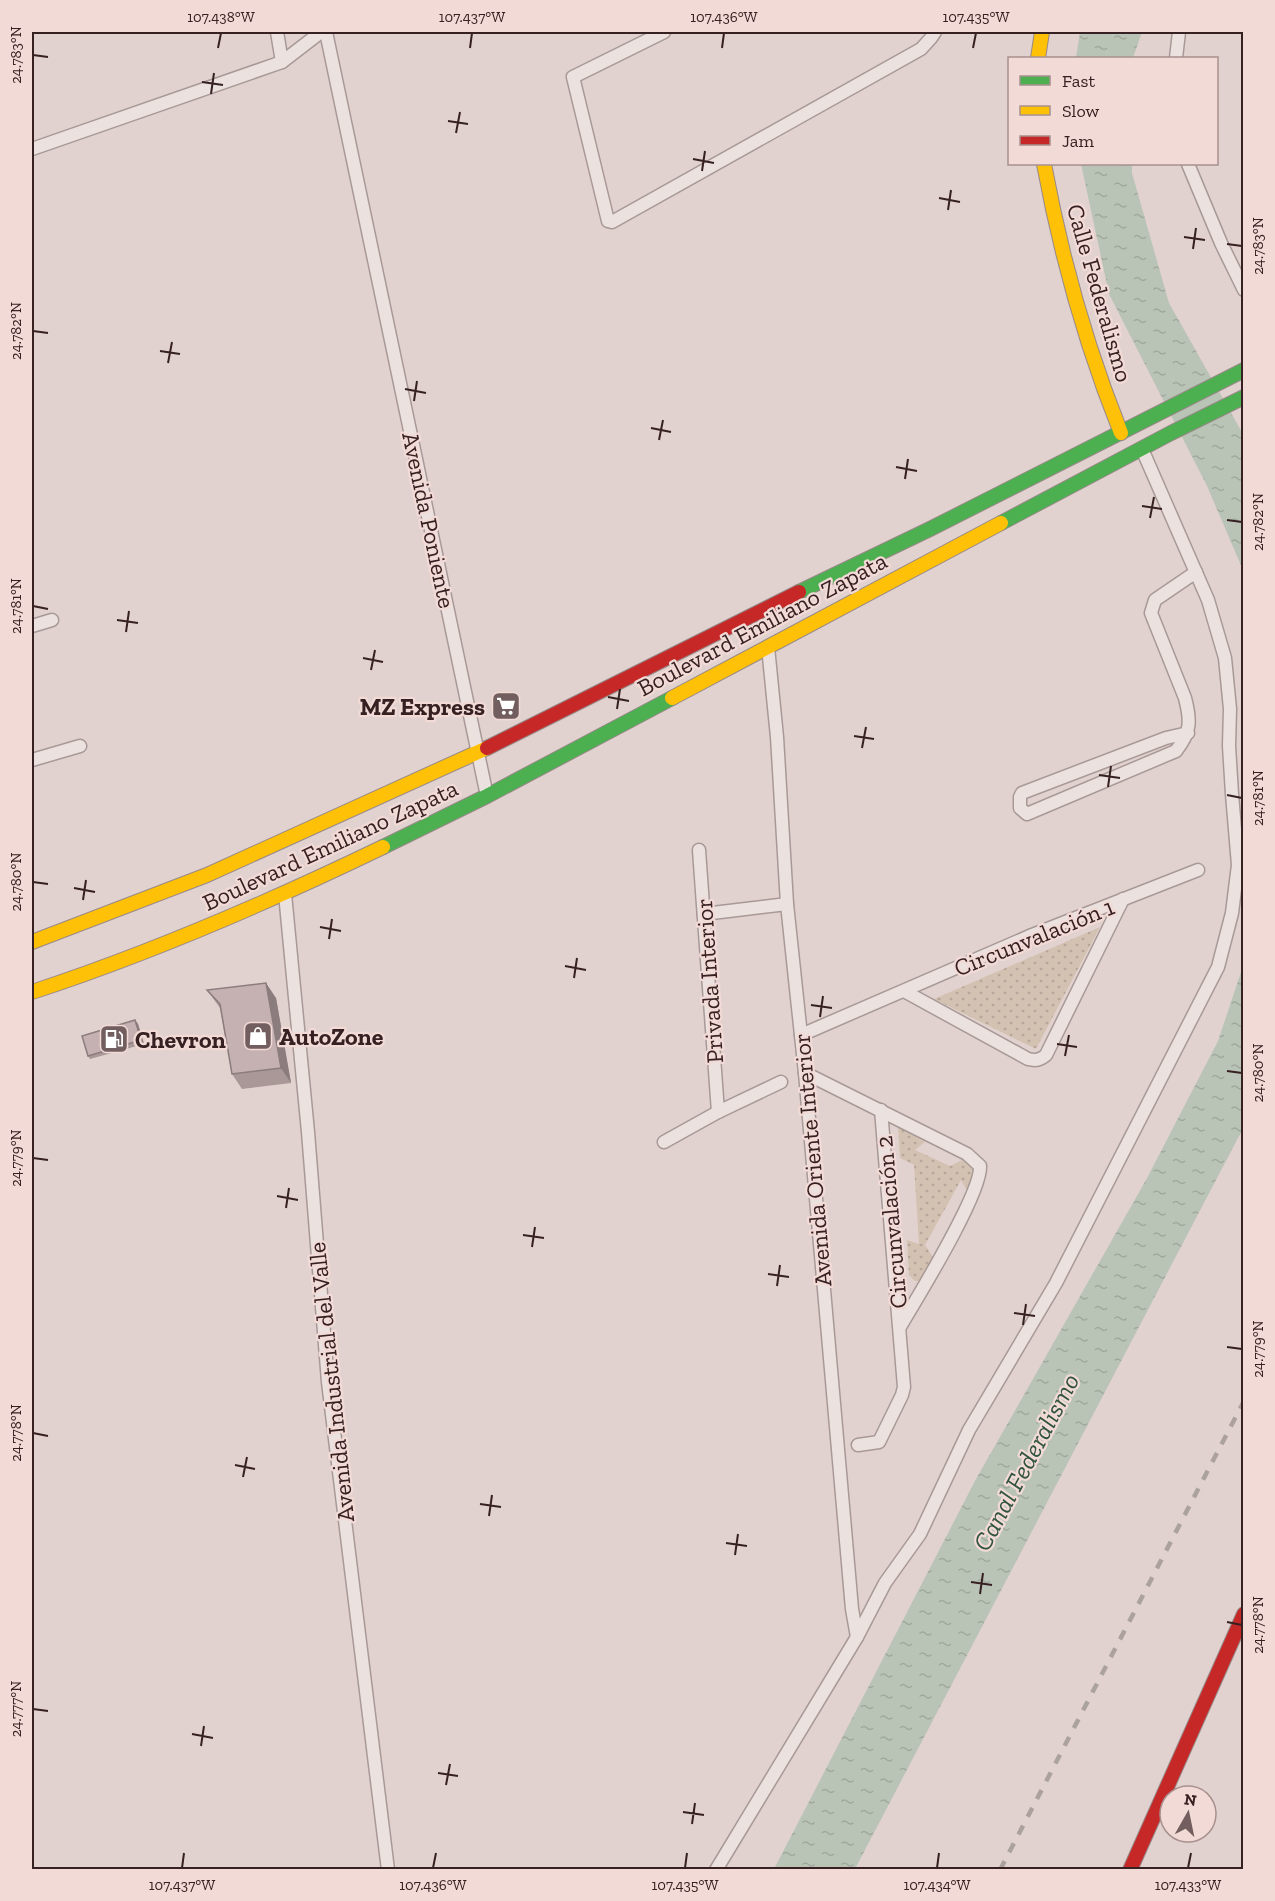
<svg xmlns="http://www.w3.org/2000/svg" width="1275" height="1901" font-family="'Zilla Slab',serif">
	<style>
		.park { fill: url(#park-dots) }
		.water { fill: url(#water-ripples) }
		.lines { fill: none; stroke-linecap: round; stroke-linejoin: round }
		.street-casing { stroke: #a89997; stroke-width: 15 }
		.fast-casing { stroke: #978988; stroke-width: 16 }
		.slow-casing { stroke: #978988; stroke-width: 16 }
		.jam-casing { stroke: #978988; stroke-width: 16 }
		.street { stroke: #ebe1df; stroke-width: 12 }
		.fast { stroke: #4caf50; stroke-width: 14 }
		.slow { stroke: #ffc107; stroke-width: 14 }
		.jam { stroke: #c62828; stroke-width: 14 }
		.rail { stroke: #aba29f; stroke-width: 4.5; stroke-dasharray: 10 10; stroke-linecap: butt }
		.wall { fill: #aa9899 }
		.shaded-wall { fill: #8b7c7d }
		.building { fill: #c6b1b2; stroke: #8b7c7d; stroke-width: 1.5 }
		.ticks { fill: none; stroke: #362021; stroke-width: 2 }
		.labels { text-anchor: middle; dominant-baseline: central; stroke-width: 4.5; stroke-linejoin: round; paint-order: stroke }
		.street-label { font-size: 24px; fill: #362021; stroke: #f2dad6 }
		.poi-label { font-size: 24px; font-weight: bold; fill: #362021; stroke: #f2dad6; text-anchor: start }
		.water-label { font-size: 26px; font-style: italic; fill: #31543f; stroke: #f2dad6 }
		.neatline { fill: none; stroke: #362021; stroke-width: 2 }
		.ticks-label { font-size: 15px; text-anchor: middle; fill: #362021 }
	</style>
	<defs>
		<pattern id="park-dots" width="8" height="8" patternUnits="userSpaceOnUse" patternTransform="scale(1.5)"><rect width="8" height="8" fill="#d3c2b2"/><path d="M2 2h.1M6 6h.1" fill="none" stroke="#b6a699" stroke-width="1.8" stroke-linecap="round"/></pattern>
		<pattern id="water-ripples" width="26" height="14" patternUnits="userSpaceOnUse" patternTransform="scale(1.5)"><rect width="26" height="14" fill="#b9c4b6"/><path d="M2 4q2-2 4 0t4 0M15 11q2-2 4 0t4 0" fill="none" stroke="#a0a89c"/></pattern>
	</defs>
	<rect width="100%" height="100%" fill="#e2d2cf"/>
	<g class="park">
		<polygon points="1100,927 1036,1049 934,999"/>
		<polygon points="898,1127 925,1142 915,1150 950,1166 962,1160 979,1167 967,1191 961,1180 925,1245 933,1257 922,1281 915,1281 909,1275 907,1240 919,1244 914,1165 900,1158"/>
	</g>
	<g class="water">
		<polygon points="1080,32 1142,32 1133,58 1076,58"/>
		<polygon points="1081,164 1132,164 1132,173 1169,303 1243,434 1243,570 1207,486 1109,294"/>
		<polygon points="1243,966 1244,1128 1238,1138 855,1869 774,1869 976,1479 1146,1180 1218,1041"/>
	</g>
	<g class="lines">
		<g class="street-casing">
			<g id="street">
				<polyline points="277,32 282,62"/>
				<polyline points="326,32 487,796"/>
				<polyline points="664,32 573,77 608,221 612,222 921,49 931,38 935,32"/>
				<polyline points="1176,58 1179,32"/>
				<polyline points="32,149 282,62 321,32"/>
				<polyline points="1188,164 1221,243 1244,290"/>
				<polyline points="32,626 52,620"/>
				<polyline points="768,647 777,737 787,904 805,1073 852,1609 857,1637"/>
				<path d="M1188 733 1166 738 1022 793 1020 797V808L1027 814 1176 751C1191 732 1191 721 1185 698L1151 613 1155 600 1196 572"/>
				<polyline points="32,760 80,746"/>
				<polyline points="699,850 718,1112"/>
				<polyline points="285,894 308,1132 328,1382 388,1870"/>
				<polyline points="704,914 787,904"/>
				<path d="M904 991 1028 1059C1036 1061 1040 1060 1046 1055L1123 899"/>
				<polyline points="801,1035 1032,935 1198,870"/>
				<path d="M805 1073 967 1154 980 1166C982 1193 917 1298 900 1327"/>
				<polyline points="664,1142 718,1112 781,1082"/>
				<polyline points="858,1445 879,1442 902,1395 904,1387 881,1110"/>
				<polyline points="716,1870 857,1637 885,1583 920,1534 969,1430 1056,1283 1218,967 1232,913 1238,865 1232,794 1229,746 1230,709 1225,658 1208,600 1142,449"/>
			</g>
		</g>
		<g class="fast-casing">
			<g id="fast">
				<polyline points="1001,523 1171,433 1244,397"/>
				<polyline points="799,592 930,529 1244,370"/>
				<polyline points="383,847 487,796 672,698"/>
			</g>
		</g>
		<g class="slow-casing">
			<g id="slow">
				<polyline points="1038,58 1042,32"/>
				<path d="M1044 164C1061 256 1086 346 1121 433"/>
				<polyline points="672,698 1001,523"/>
				<polyline points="32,942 207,875 487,748"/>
				<path d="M32 992C154 952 267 903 383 847"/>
			</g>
		</g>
		<g class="jam-casing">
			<g id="jam">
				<polyline points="487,748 799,592"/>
				<polyline points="1130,1870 1244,1614"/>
			</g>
		</g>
		<use href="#street" class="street"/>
		<use href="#fast" class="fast"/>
		<use href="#slow" class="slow"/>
		<use href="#jam" class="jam"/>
		<polyline class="rail" points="1000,1870 1244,1401"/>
	</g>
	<g class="wall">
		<polygon points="207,990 276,998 291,1083 242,1089 232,1074 220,1008"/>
		<polygon points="135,1020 138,1024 144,1044 90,1059 88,1056"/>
	</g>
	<g class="shaded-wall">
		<polygon points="266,983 276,998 291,1083 281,1068"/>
		<polygon points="135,1020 138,1024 144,1044 141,1040"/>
	</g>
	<g class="building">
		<polygon points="266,983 281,1068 232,1074 220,1004 207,990"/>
		<polygon points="135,1020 141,1040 88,1056 82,1036"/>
	</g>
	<path class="ticks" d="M218 48 221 33M470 48 472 33M722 48 724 33M973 48 976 33M33 55 48 57M202 82 223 85M211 94 214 73M448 121 468 124M456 133 460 112M693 159 714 163M702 171 705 151M939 198 960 202M948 210 951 190M1184 237 1205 240M1227 244 1242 246M1193 249 1196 228M33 331 48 333M160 351 180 354M168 363 172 342M405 389 426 393M414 401 417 381M651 428 671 432M659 440 663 420M896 467 917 471M905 479 908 459M1142 506 1162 509M1150 518 1154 497M1227 520 1242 522M33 606 48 609M117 620 138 623M126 632 129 611M363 658 383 662M371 670 375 650M608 697 629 701M617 709 620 689M854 736 874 739M862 748 866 727M1099 775 1120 778M1108 787 1111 766M1227 795 1242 798M33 882 48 884M74 888 95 892M83 900 86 880M320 927 341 931M329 939 332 919M565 966 586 970M574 978 577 958M811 1005 832 1008M820 1017 823 996M1057 1044 1077 1047M1065 1056 1069 1035M1227 1071 1242 1073M33 1158 48 1160M277 1196 298 1200M286 1208 289 1188M523 1235 544 1238M532 1247 535 1227M768 1274 789 1277M777 1286 780 1265M1014 1313 1035 1316M1023 1325 1026 1304M1227 1347 1242 1349M33 1433 48 1436M235 1465 255 1469M243 1477 247 1457M480 1504 501 1507M489 1516 492 1495M726 1543 747 1546M735 1555 738 1534M971 1582 992 1585M980 1594 983 1573M1227 1622 1242 1625M33 1709 48 1711M192 1734 213 1738M201 1746 204 1726M438 1773 458 1776M446 1785 450 1764M683 1812 704 1815M692 1824 695 1803M182 1868 184 1853M433 1868 436 1853M685 1868 687 1853M937 1868 939 1853M1188 1868 1191 1853"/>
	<defs>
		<g id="supermarket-square" transform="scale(1.5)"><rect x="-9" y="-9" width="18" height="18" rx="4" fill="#725e5e" stroke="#f2dad6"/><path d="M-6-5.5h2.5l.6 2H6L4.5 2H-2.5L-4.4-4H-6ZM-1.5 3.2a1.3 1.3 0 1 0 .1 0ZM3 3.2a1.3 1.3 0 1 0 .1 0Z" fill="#fff"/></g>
		<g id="shop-square" transform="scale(1.5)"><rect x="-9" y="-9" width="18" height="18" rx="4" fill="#725e5e" stroke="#f2dad6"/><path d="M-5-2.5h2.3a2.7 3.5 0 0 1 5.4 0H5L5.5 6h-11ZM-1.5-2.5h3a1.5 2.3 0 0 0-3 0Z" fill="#fff"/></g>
		<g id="fuel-square" transform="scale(1.5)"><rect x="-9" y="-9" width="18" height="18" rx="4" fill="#725e5e" stroke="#f2dad6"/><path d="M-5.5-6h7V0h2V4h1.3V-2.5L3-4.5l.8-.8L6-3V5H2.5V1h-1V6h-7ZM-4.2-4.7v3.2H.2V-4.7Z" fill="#fff"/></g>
	</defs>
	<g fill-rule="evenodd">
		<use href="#supermarket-square" x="506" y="706"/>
		<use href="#shop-square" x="258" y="1036"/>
		<use href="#fuel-square" x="114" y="1039"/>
	</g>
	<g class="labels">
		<g class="street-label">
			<text transform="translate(1100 293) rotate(74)">Calle Federalismo</text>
			<text transform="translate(429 520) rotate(78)">Avenida Poniente</text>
			<text transform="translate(762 624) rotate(-28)">Boulevard Emiliano Zapata</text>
			<text transform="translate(330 845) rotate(-25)">Boulevard Emiliano Zapata</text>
			<text transform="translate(1034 937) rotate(-22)">Circunvalación 1</text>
			<text transform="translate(709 981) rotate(-94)">Privada Interior</text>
			<text transform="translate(812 1160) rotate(-95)">Avenida Oriente Interior</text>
			<text transform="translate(891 1222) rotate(-95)">Circunvalación 2</text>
			<text transform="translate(331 1382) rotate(-96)">Avenida Industrial del Valle</text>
		</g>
		<g class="poi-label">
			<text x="485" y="706" text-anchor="end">MZ Express</text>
			<text x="279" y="1036">AutoZone</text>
			<text x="135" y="1039">Chevron</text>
		</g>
		<g class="water-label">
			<text transform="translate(1026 1462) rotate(-62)">Canal Federalismo</text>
		</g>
	</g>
	<rect width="1275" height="1901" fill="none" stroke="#f2dad6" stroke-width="66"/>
	<rect x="1008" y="57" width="210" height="108" fill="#f2dad6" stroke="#a7908e" stroke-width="1.5"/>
	<rect x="1020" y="76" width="30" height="9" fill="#4caf50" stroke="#a7908e" stroke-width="1.5"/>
	<text x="1062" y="87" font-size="18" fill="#362021">Fast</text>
	<rect x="1020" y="106" width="30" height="9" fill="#ffc107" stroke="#a7908e" stroke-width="1.5"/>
	<text x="1062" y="117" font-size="18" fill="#362021">Slow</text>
	<rect x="1020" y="136" width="30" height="9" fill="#c62828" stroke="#a7908e" stroke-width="1.5"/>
	<text x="1062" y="147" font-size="18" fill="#362021">Jam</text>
	<g transform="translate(1188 1814) rotate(9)"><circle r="28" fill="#f2dad6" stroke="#a7908e" stroke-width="1.5"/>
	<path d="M0-4.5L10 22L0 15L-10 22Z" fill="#725e5e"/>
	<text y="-9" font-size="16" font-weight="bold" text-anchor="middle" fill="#362021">N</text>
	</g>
	<rect x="33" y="33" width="1209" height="1835" class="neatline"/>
	<g class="ticks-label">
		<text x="221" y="22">107.438°W</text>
		<text x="472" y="22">107.437°W</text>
		<text x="724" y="22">107.436°W</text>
		<text x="976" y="22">107.435°W</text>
		<text transform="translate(16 55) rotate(-90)" y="5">24.783°N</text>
		<text transform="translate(1258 246) rotate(-90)" y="5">24.783°N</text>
		<text transform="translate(16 331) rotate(-90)" y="5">24.782°N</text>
		<text transform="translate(1258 522) rotate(-90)" y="5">24.782°N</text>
		<text transform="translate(16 606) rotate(-90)" y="5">24.781°N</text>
		<text transform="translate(1258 798) rotate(-90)" y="5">24.781°N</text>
		<text transform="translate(16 882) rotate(-90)" y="5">24.780°N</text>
		<text transform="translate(1258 1073) rotate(-90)" y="5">24.780°N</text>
		<text transform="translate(16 1158) rotate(-90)" y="5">24.779°N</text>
		<text transform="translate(1258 1349) rotate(-90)" y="5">24.779°N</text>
		<text transform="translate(16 1433) rotate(-90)" y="5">24.778°N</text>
		<text transform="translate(1258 1625) rotate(-90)" y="5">24.778°N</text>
		<text transform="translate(16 1709) rotate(-90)" y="5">24.777°N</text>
		<text x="182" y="1890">107.437°W</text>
		<text x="433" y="1890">107.436°W</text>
		<text x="685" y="1890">107.435°W</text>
		<text x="937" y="1890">107.434°W</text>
		<text x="1188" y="1890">107.433°W</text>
	</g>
</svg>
